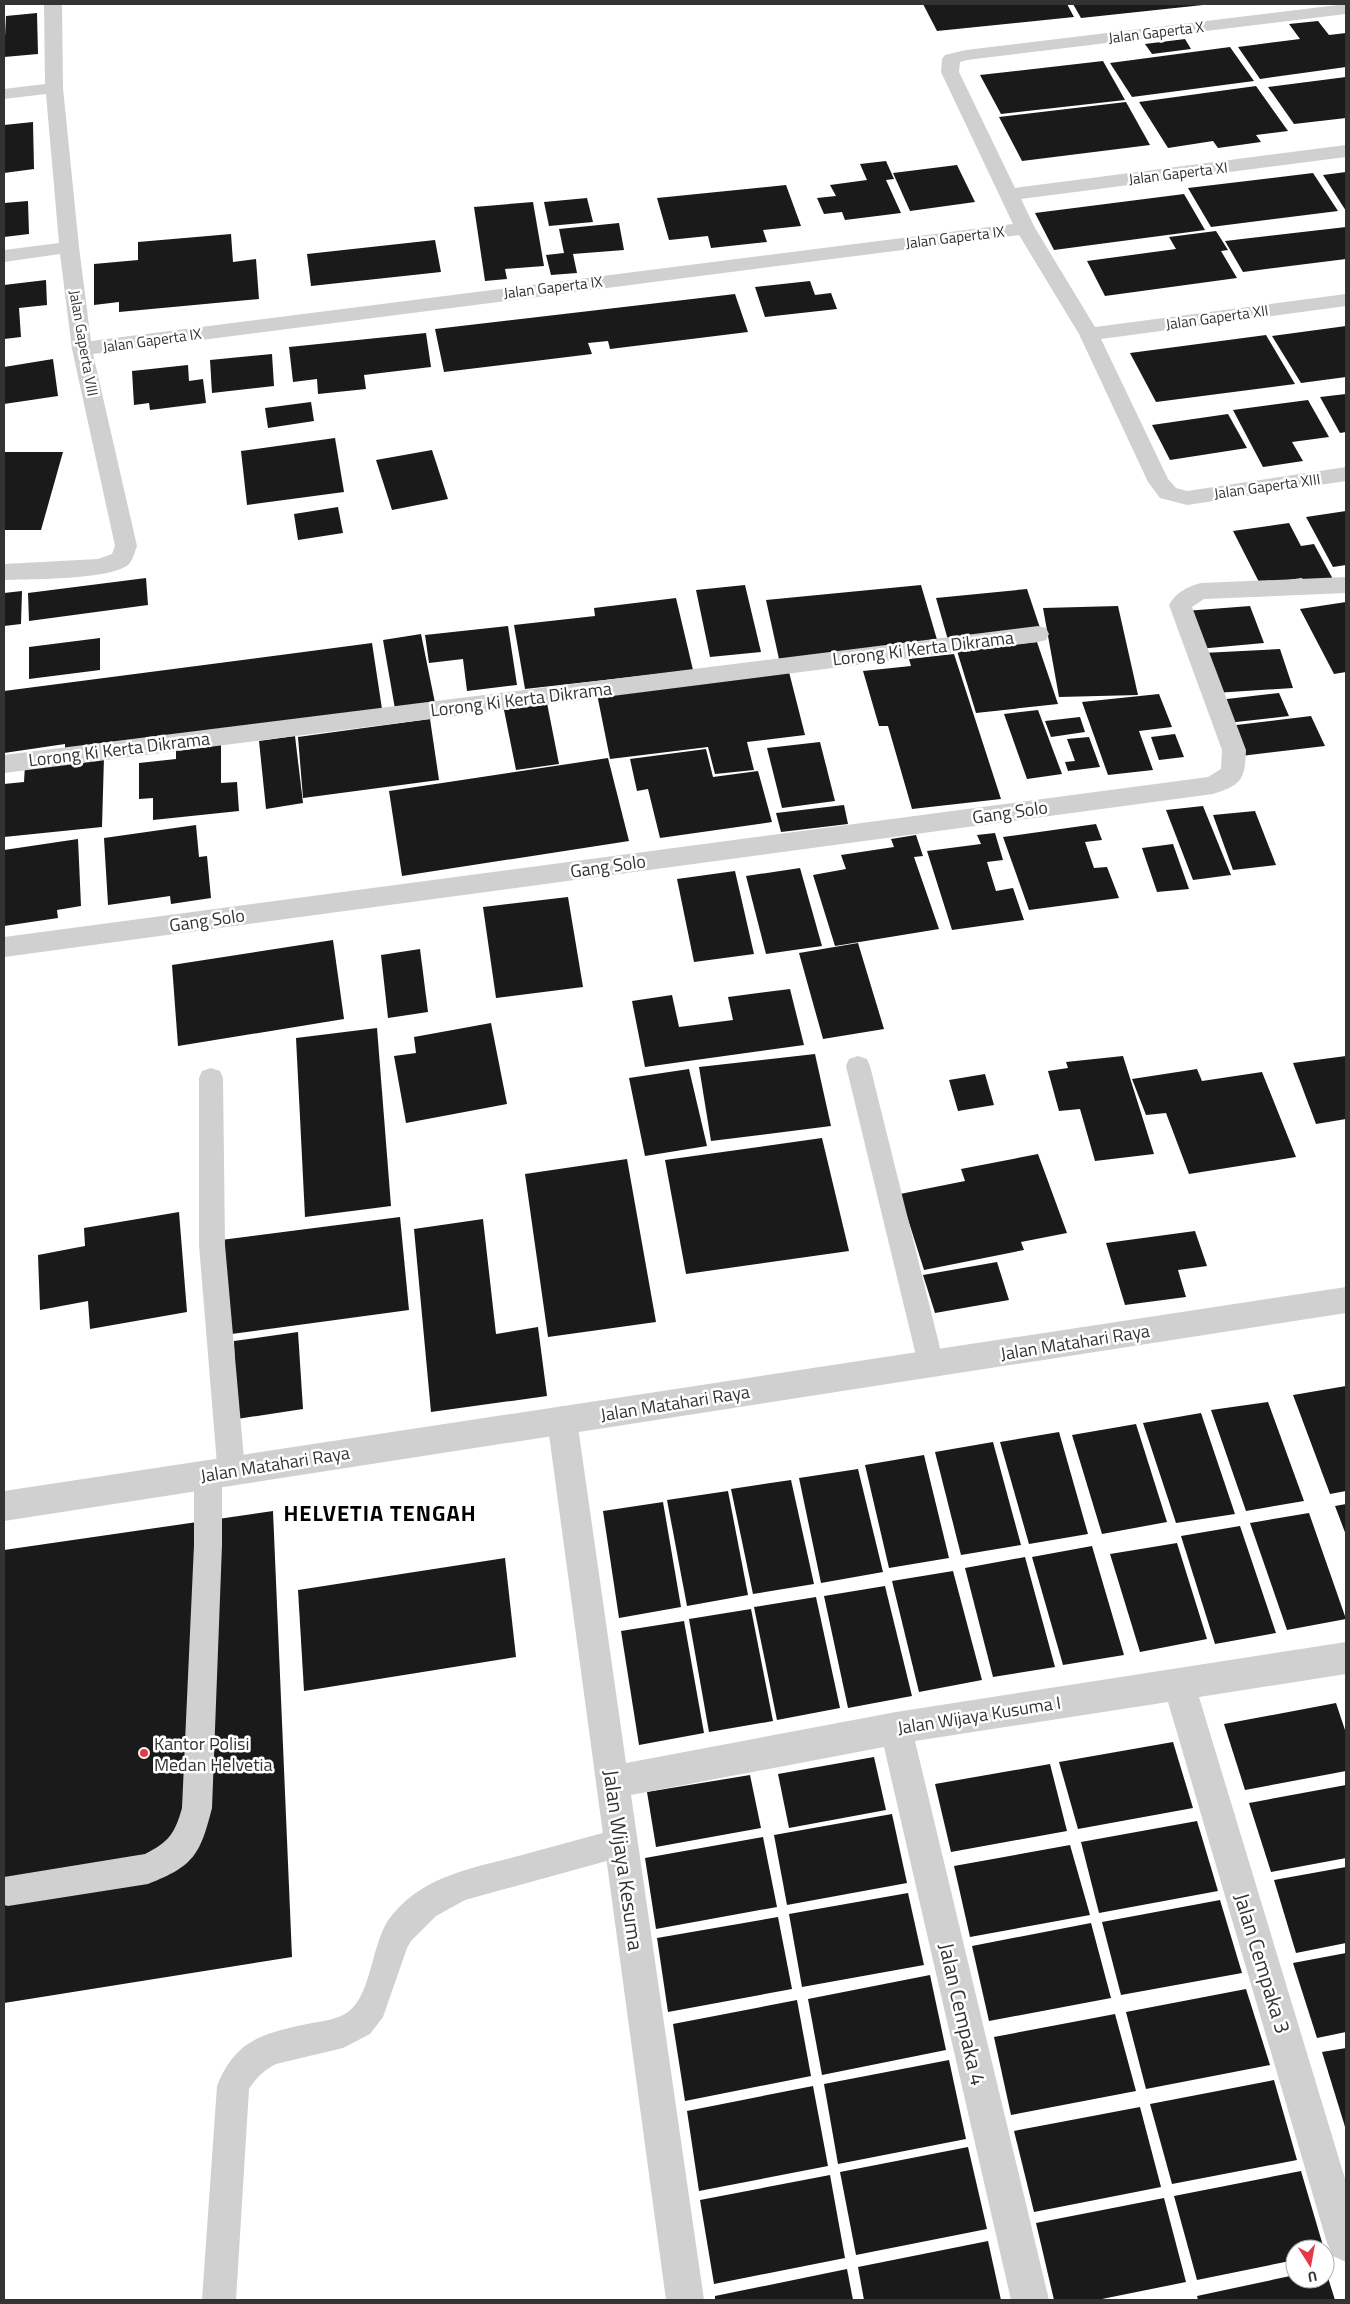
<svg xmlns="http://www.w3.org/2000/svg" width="1350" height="2304" font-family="'Titillium Web',sans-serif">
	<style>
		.building { fill: #1a1a1a }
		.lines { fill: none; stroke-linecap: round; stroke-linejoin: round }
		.service { fill: #d0d0d0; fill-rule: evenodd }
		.minor { fill: #d0d0d0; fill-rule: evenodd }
		.tertiary { fill: #d0d0d0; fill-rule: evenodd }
		.poi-dot { fill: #e63946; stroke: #fff; stroke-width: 2 }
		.labels { text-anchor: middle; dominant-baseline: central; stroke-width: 5; stroke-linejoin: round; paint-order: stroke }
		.far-street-label { font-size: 15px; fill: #333; stroke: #fff }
		.street-label { font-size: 18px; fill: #333; stroke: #fff }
		.poi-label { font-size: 18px; fill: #333; stroke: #fff; text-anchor: start }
		.near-street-label { font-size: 21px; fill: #333; stroke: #fff }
		.district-label { font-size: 22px; font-weight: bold; letter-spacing: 1px; fill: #000; stroke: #fff }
	</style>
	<rect width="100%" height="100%" fill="#fff"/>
	<g class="building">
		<polygon points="923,4 1067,4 1074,17 937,31"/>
		<polygon points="1073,4 1203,4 1203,5 1081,18"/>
		<polygon points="37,13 38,54 4,57 6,16"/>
		<polygon points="1318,21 1329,35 1346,33 1346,67 1260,79 1238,47 1300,39 1289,24"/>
		<polygon points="1185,39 1191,49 1152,54 1145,44"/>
		<polygon points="1230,47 1254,81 1132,97 1110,63"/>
		<polygon points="1103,61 1125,100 1001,114 980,75"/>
		<polygon points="1346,77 1346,118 1294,124 1268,87"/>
		<polygon points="1256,86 1288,131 1256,135 1261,142 1218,148 1213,141 1168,148 1139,102"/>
		<polygon points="1126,102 1150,145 1022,161 999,117"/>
		<polygon points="33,122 34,169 4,173 4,125"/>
		<polygon points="886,161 894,179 886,180 901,213 845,220 842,212 824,214 817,198 836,196 830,185 867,180 860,164"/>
		<polygon points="957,165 975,202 910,211 893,173"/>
		<polygon points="1346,172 1346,211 1323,175"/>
		<polygon points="1313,173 1338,211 1211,227 1188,188"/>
		<polygon points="786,185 801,226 763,230 767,242 711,248 708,236 669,240 657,198"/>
		<polygon points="1184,194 1205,230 1054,250 1035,213"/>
		<polygon points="587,198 593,222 549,226 544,202"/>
		<polygon points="28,201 29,234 4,237 4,203"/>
		<polygon points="533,202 544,266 505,269 507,279 485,281 474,207"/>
		<polygon points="619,223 624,250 573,254 577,273 551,275 546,255 564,253 559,229"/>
		<polygon points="1346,227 1346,259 1243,272 1225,241"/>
		<polygon points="1216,231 1228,250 1221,251 1237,278 1105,296 1087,261 1176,249 1169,237"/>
		<polygon points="231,234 233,262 256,259 259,299 119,312 119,302 94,305 94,264 138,260 138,242"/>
		<polygon points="435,240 441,272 311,286 307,254"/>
		<polygon points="46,280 47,305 19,308 21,337 4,339 4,285"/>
		<polygon points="810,281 815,295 831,293 837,309 765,317 755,287"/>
		<polygon points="735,294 748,332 610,349 608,341 588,343 592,354 444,372 435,329"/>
		<polygon points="1346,326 1346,377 1301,383 1272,336"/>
		<polygon points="426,333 431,367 364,375 366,389 318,394 317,379 293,382 289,347"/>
		<polygon points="1266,335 1295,384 1156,402 1130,353"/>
		<polygon points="272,354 274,386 212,393 210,360"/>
		<polygon points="53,359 58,396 4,404 4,367"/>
		<polygon points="188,365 189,381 203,379 206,403 150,410 149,403 134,405 132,371"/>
		<polygon points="1346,394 1346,432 1340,433 1320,397"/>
		<polygon points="1308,400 1329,437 1292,442 1303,461 1263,467 1233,410"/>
		<polygon points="311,402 314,421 268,428 265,408"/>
		<polygon points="1228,414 1247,448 1170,460 1152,425"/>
		<polygon points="335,438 344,492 247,505 241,451"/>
		<polygon points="432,450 448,499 392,510 376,460"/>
		<polygon points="4,452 63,452 41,530 4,530"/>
		<polygon points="338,507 343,533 298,540 294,514"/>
		<polygon points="1346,511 1346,565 1333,567 1306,517"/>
		<polygon points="1289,523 1301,546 1314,544 1334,581 1305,585 1302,578 1260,584 1233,531"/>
		<polygon points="146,578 148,605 29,621 28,593"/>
		<polygon points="745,585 761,652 710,657 696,590"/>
		<polygon points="921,585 938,643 779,659 766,600"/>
		<polygon points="1027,589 1041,631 948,640 936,598"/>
		<polygon points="22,591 21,624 4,626 4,593"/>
		<polygon points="676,598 693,670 525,689 514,625 595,616 594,608"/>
		<polygon points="1346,602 1346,672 1334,674 1300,609"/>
		<polygon points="1118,606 1138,695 1059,697 1043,608"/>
		<polygon points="1250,606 1264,643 1198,649 1185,611"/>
		<polygon points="508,626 517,685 467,691 463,659 429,663 425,635"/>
		<polygon points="421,634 435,703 395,709 383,640"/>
		<polygon points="100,638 100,670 29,679 29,647"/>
		<polygon points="1037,642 1058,704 976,713 957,651"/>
		<polygon points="372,643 382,709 65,751 65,744 4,753 4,691"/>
		<polygon points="1280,649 1293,688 1215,693 1203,653"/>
		<polygon points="954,654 1001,799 912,809 888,726 879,726 863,671 911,666 909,659"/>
		<polygon points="789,672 805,735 747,742 754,770 715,774 708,747 610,759 597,694"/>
		<polygon points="1279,693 1289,716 1227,723 1218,700"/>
		<polygon points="1159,694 1172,727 1139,731 1153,770 1108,775 1082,702"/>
		<polygon points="547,703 559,764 516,770 504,710"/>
		<polygon points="1038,710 1062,774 1027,779 1004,714"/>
		<polygon points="1311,716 1325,746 1241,756 1228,726"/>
		<polygon points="1080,717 1085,732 1051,737 1045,721"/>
		<polygon points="430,719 439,780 303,798 298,737"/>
		<polygon points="1175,734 1184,757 1159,760 1151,737"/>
		<polygon points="295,736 303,803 266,809 259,741"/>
		<polygon points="1089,737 1100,767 1068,771 1065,762 1075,761 1067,739"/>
		<polygon points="820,742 835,801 782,808 767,748"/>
		<polygon points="221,744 221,783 237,782 239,811 153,820 153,798 139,799 139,763 176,759 176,749"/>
		<polygon points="706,749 713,777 758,771 772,822 660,838 648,789 637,791 630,759"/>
		<polygon points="104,757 102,827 4,837 4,784 24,782 25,765"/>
		<polygon points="608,758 629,841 402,876 389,791"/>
		<polygon points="844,805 848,824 781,832 776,813"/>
		<polygon points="1203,806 1231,875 1193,880 1166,810"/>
		<polygon points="1255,811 1276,865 1233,870 1213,815"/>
		<polygon points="1096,824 1102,840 1085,842 1094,868 1107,867 1119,898 1029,910 1003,837"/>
		<polygon points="196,825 199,857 207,856 211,898 171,904 170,896 108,905 104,838"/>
		<polygon points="995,833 1003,860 987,862 996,891 1013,888 1024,920 952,930 927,851 981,844 977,835"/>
		<polygon points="916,835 923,856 914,857 939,929 835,946 813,875 846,869 841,855 894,847 891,839"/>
		<polygon points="78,839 81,906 57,910 58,918 4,926 4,850"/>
		<polygon points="1173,844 1189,889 1157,892 1142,848"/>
		<polygon points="800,868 822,946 766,954 746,876"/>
		<polygon points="735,871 754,954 694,962 677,879"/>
		<polygon points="568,897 583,987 496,998 483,907"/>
		<polygon points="333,940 344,1019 178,1046 172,965"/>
		<polygon points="858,943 884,1029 823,1039 799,953"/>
		<polygon points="420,949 428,1012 388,1018 381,955"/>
		<polygon points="790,989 804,1045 645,1067 632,1001 672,995 679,1027 733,1020 728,997"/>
		<polygon points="491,1023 507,1104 406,1123 394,1056 416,1053 414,1037"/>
		<polygon points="377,1028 391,1206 305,1217 296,1038"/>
		<polygon points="815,1054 831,1126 711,1141 699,1067"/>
		<polygon points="1123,1056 1154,1154 1095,1161 1080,1109 1059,1111 1048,1071 1068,1068 1066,1062"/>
		<polygon points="1346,1056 1346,1119 1316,1124 1293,1063"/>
		<polygon points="689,1069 707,1146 645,1156 629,1078"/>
		<polygon points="1197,1069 1202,1081 1262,1072 1296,1157 1189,1174 1166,1113 1146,1115 1132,1079"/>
		<polygon points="985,1074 994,1105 958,1111 949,1080"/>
		<polygon points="822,1138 849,1251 686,1274 665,1160"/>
		<polygon points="1038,1154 1067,1233 1021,1242 1024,1250 924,1270 900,1194 965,1181 961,1169"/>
		<polygon points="627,1159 656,1322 548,1337 525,1174"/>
		<polygon points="179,1212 187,1312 90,1329 88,1301 40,1310 38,1255 85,1246 84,1228"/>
		<polygon points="400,1217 409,1310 224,1335 221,1240"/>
		<polygon points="483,1219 496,1334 538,1327 547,1396 431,1412 414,1229"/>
		<polygon points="1195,1231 1207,1266 1178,1270 1186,1297 1125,1305 1106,1243"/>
		<polygon points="997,1262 1009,1300 935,1313 923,1275"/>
		<polygon points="298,1332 303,1409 237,1419 234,1341"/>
		<polygon points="1346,1386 1346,1491 1330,1494 1293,1395"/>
		<polygon points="1268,1402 1304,1501 1246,1511 1211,1410"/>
		<polygon points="1201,1413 1235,1514 1176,1523 1143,1423"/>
		<polygon points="1136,1424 1167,1522 1102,1534 1072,1435"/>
		<polygon points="1059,1432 1088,1534 1029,1544 1000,1442"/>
		<polygon points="993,1442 1021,1545 961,1555 935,1452"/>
		<polygon points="924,1455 949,1558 889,1568 865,1465"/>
		<polygon points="858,1469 883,1572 821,1583 799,1478"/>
		<polygon points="791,1480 814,1584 753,1594 731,1489"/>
		<polygon points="728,1491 748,1595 687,1606 667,1500"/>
		<polygon points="663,1502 681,1607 619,1618 603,1511"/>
		<polygon points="1346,1504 1346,1535 1335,1506"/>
		<polygon points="273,1511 292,1957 4,2003 4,1550"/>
		<polygon points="1309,1513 1346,1619 1287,1630 1250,1523"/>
		<polygon points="1240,1526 1276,1633 1215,1644 1181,1536"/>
		<polygon points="1177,1543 1207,1639 1140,1652 1110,1554"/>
		<polygon points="1092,1546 1124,1655 1063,1665 1032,1557"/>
		<polygon points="1025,1557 1055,1667 993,1677 965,1568"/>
		<polygon points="505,1558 516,1657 304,1691 298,1590"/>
		<polygon points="953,1571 982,1680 919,1692 892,1581"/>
		<polygon points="885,1586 912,1696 848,1708 824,1596"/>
		<polygon points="816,1597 840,1708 777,1720 754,1607"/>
		<polygon points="751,1609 773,1721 709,1732 689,1619"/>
		<polygon points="684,1621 704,1733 639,1745 621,1631"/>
		<polygon points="1336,1703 1346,1733 1346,1771 1245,1790 1224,1724"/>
		<polygon points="1173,1742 1193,1808 1078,1829 1059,1762"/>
		<polygon points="874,1757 886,1810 789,1828 778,1774"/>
		<polygon points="1050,1764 1067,1831 951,1852 935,1784"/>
		<polygon points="750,1775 761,1828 656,1847 647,1792"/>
		<polygon points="1346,1785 1346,1858 1271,1872 1249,1803"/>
		<polygon points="892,1814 907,1883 787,1905 774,1835"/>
		<polygon points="1197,1821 1218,1891 1099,1913 1081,1842"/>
		<polygon points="763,1837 777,1907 656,1929 645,1858"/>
		<polygon points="1070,1845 1090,1915 970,1937 954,1866"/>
		<polygon points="1346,1867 1346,1943 1296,1953 1274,1880"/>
		<polygon points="908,1893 924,1965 802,1987 789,1914"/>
		<polygon points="1220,1900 1242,1973 1121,1995 1102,1922"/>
		<polygon points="778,1917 792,1989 668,2012 657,1938"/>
		<polygon points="1091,1923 1111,1998 989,2021 972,1946"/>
		<polygon points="1346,1953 1346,2032 1317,2038 1293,1963"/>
		<polygon points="930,1975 946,2050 822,2075 808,1999"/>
		<polygon points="1246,1989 1270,2065 1146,2089 1126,2012"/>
		<polygon points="797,2000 811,2076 685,2101 673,2024"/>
		<polygon points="1115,2014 1136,2091 1011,2115 994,2037"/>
		<polygon points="1346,2048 1346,2130 1322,2052"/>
		<polygon points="949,2060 966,2139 838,2164 824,2084"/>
		<polygon points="1274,2080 1297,2160 1172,2184 1150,2104"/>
		<polygon points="813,2086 828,2166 699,2191 687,2111"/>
		<polygon points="1140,2107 1161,2187 1034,2212 1014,2131"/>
		<polygon points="968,2147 987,2229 856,2255 840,2172"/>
		<polygon points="1301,2171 1324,2249 1295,2249 1295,2260 1197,2280 1174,2196"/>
		<polygon points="830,2175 845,2258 714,2284 700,2200"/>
		<polygon points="1164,2198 1186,2282 1097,2300 1054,2300 1036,2223"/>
		<polygon points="988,2241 1001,2300 864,2300 858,2267"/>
		<polygon points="1325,2268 1335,2300 1198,2300 1197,2296 1295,2275 1295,2279 1325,2279"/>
		<polygon points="847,2269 853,2300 715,2300 715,2296"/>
	</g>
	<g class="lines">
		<g class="service">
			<polygon points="858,1056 867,1059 870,1066 944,1364 940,1373 931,1376 922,1373 918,1364 846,1066 849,1059"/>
			<path d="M211 1068 220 1071 223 1078 225 1245 245 1470 241 1479 231 1483 222 1479V1545L212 1808C200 1855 194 1866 148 1884L8 1906 4 1905V1877L145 1854C169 1842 175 1833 182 1808L194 1545V1474L198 1465 208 1461 217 1464 199 1245V1078L202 1071Z"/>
			<path d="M621 1828 632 1832 636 1843 632 1854 465 1900 436 1916 411 1941 407 1948 383 2017 370 2034 343 2048 276 2064C264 2070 256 2078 249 2089L236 2300H202L217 2086C236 2038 265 2033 312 2023 324 2021 338 2019 348 2012 372 1994 371 1945 389 1919 421 1875 474 1868 522 1855 555 1846 588 1837 621 1828Z"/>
		</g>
		<g class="minor">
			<path d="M44 4H62L63 88 79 247 91 341 1013 224 941 72 942 59 945 55 966 50 1346 4V14L967 60 960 62 959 72 1015 188 1346 145V157L1021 199 1035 228 1095 327 1346 294V306L1101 339 1168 479 1176 488 1187 491 1346 467V481L1187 505 1160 498 1148 482 1079 334 1019 235 93 354 137 546C135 551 133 560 129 564 113 580 29 579 4 580V564L98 559 112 554 115 546 72 349 60 254 4 262V250L59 243 46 94 4 99V89L45 84Z"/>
			<path d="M1346 577V593L1204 599 1192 607 1246 750C1245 779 1242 785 1213 794L4 957V937L1208 777 1221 769 1222 750 1169 605C1176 592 1187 587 1201 583Z"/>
			<polygon points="1038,626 1046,628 1049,634 1046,640 1038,642 4,773 4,755"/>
			<polygon points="562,1406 573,1410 577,1420 626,1763 896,1712 1346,1642 1346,1674 1199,1697 1346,2182 1346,2262 1333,2256 1327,2243 1168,1702 915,1741 1049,2300 1011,2300 884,1747 631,1795 704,2300 666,2300 547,1420 551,1410"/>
		</g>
		<polygon class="tertiary" points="1346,1287 1346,1313 4,1521 4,1491"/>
	</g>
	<circle class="poi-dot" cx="144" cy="1753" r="5"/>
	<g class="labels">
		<g class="far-street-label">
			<text transform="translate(1156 32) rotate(-7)">Jalan Gaperta X</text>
			<text transform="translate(1178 173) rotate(-7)">Jalan Gaperta XI</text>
			<text transform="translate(955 237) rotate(-7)">Jalan Gaperta IX</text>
			<text transform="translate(553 287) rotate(-7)">Jalan Gaperta IX</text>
			<text transform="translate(1217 317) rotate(-8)">Jalan Gaperta XII</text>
			<text transform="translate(152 340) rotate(-8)">Jalan Gaperta IX</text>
			<text transform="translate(84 343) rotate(80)">Jalan Gaperta VIII</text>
			<text transform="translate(1267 486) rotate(-8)">Jalan Gaperta XIII</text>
		</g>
		<g class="street-label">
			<text transform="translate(923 648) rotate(-7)">Lorong Ki Kerta Dikrama</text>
			<text transform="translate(521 699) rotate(-7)">Lorong Ki Kerta Dikrama</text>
			<text transform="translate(119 749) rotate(-7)">Lorong Ki Kerta Dikrama</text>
			<text transform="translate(1010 812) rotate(-8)">Gang Solo</text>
			<text transform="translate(608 866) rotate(-8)">Gang Solo</text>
			<text transform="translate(207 920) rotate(-8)">Gang Solo</text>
			<text transform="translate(1075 1342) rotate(-9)">Jalan Matahari Raya</text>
			<text transform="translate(675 1403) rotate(-9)">Jalan Matahari Raya</text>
			<text transform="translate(275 1464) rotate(-9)">Jalan Matahari Raya</text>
			<text transform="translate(979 1715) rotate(-9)">Jalan Wijaya Kusuma I</text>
		</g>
		<g class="poi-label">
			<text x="154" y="1743">Kantor Polisi<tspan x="154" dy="21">Medan Helvetia</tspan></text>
		</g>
		<g class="near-street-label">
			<text transform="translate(624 1860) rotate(82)">Jalan Wijaya Kesuma</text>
			<text transform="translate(1263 1963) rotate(73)">Jalan Cempaka 3</text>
			<text transform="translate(963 2014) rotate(77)">Jalan Cempaka 4</text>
		</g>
		<g class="district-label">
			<text x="380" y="1513">HELVETIA TENGAH</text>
		</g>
	</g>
	<rect width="1350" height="2304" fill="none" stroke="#333333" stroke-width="10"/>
	<g transform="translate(1310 2264) rotate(169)"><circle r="24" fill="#ffffff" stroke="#adadad"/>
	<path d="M0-4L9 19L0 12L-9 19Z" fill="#e63946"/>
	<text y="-8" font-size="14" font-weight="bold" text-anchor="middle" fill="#333333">U</text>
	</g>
</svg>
